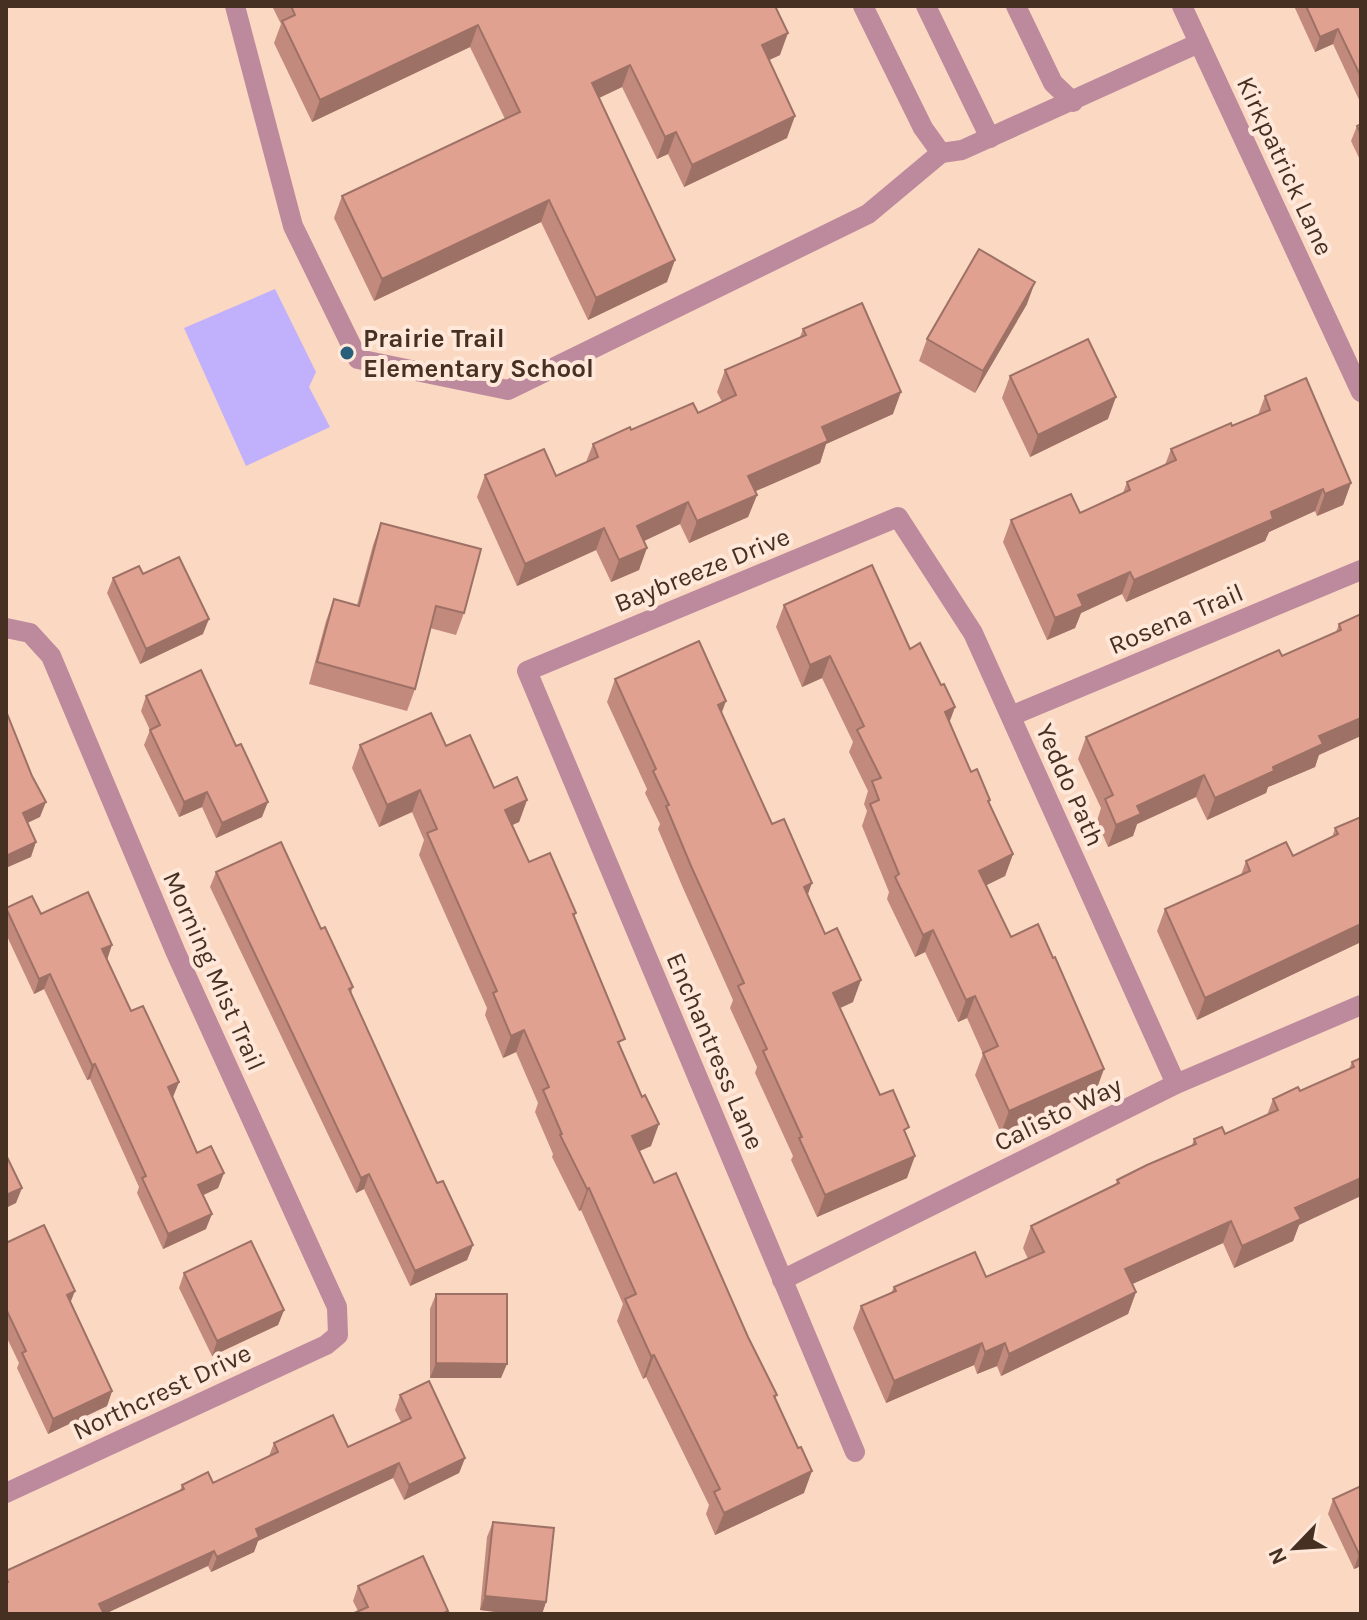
<svg xmlns="http://www.w3.org/2000/svg" width="1367" height="1620" font-family="Karla,sans-serif">
	<style>
		.green { fill: #c1b0fc }
		.lines { fill: none; stroke-linecap: round; stroke-linejoin: round }
		.minor { stroke: #bd899d; stroke-width: 20 }
		.wall { fill: #c28a7d }
		.shaded-wall { fill: #9e7166 }
		.building { fill: #e1a191; stroke: #9e7166; stroke-width: 2 }
		.poi-dot { fill: #2a5f7b; stroke: #ffe8d9; stroke-width: 3 }
		.labels { text-anchor: middle; dominant-baseline: central; stroke-width: 8; stroke-linejoin: round; paint-order: stroke }
		.street-label { font-size: 26px; fill: #463022; stroke: #ffe8d9 }
		.poi-label { font-size: 26px; font-weight: bold; fill: #463022; stroke: #ffe8d9; text-anchor: start }
	</style>
	<rect width="100%" height="100%" fill="#fad8c2"/>
	<polygon class="green" points="275,289 316,372 309,387 330,427 246,466 184,328"/>
	<g class="lines">
		<g class="minor">
			<polyline points="235,6 293,226 358,359 508,390 868,214 941,153"/>
			<polyline points="863,6 923,128 941,153 962,150 1199,43"/>
			<polyline points="926,6 990,138"/>
			<polyline points="1016,6 1053,83 1073,102"/>
			<polyline points="1182,6 1361,392"/>
			<polyline points="6,628 30,633 51,656 176,953 337,1307 338,1335 326,1345 6,1493"/>
			<polyline points="1011,716 1361,570"/>
			<polyline points="782,1280 1176,1084 1361,1005"/>
			<polyline points="855,1452 527,671 898,517 973,633 1176,1084"/>
		</g>
	</g>
	<g class="wall">
		<polygon points="272,6 775,6 780,55 769,60 787,138 684,187 668,154 657,159 622,87 599,98 667,282 588,320 541,222 374,301 334,218 342,196 505,119 470,47 312,122 274,43 281,24"/>
		<polygon points="1294,6 1361,6 1361,104 1333,44 1315,52"/>
		<polygon points="1361,124 1361,162 1351,141 1357,126"/>
		<polygon points="1027,304 975,393 919,361 927,339"/>
		<polygon points="803,329 893,414 826,444 820,463 755,491 757,495 748,517 689,543 680,524 644,541 639,570 611,582 596,550 517,586 477,497 485,475 556,476 586,462 593,444 631,430 698,413 722,402 717,392 725,370 800,337"/>
		<polygon points="1010,376 1108,419 1030,457 1002,398"/>
		<polygon points="1265,396 1351,483 1343,505 1317,516 1315,511 1269,532 1265,541 1126,602 1122,594 1081,613 1075,628 1047,640 1003,542 1011,520 1080,513 1123,493 1127,482 1165,465 1171,449 1258,415"/>
		<polygon points="381,523 464,613 456,635 430,628 415,689 407,711 309,684 326,621 334,599 357,605 373,545"/>
		<polygon points="143,574 203,634 140,664 107,593 113,578"/>
		<polygon points="784,605 910,649 941,685 955,707 949,722 971,772 990,800 989,804 1013,854 1005,876 986,885 1011,937 1096,1091 1001,1133 975,1075 983,1054 967,1018 958,1022 925,952 915,957 887,899 889,892 862,826 867,811 864,804 868,791 849,752 853,742 822,678 802,687 776,627"/>
		<polygon points="1361,614 1315,767 1268,787 1266,793 1207,820 1196,797 1137,824 1133,836 1108,847 1097,821 1101,808 1078,759 1086,737 1282,656 1336,632 1339,624"/>
		<polygon points="615,679 722,714 772,824 808,895 853,1002 840,1008 880,1095 906,1135 907,1178 817,1217 791,1160 793,1156 755,1073 757,1067 730,1008 733,1000 683,888 658,829 660,824 645,793 647,789 607,702"/>
		<polygon points="146,696 262,817 216,838 202,807 179,817 144,745 150,730 141,711"/>
		<polygon points="360,745 446,746 494,788 527,800 519,822 512,825 529,862 576,913 574,918 621,1049 651,1146 639,1151 654,1183 748,1337 777,1395 775,1400 804,1493 715,1535 706,1514 709,1505 646,1377 643,1379 617,1321 623,1304 581,1210 579,1211 552,1157 553,1154 535,1112 538,1103 516,1052 503,1058 485,1015 487,1008 419,855 424,840 412,812 379,827 352,768"/>
		<polygon points="1361,817 1361,942 1197,1020 1157,931 1165,909 1241,875 1246,861 1293,856 1332,838 1335,828"/>
		<polygon points="216,872 321,929 353,987 351,993 437,1183 473,1245 467,1260 410,1286 364,1189 356,1193 210,887"/>
		<polygon points="6,908 41,914 107,959 131,1011 179,1082 172,1098 197,1153 224,1173 218,1188 203,1195 206,1229 163,1249 137,1193 139,1187 90,1079 87,1080 44,989 34,994 6,934"/>
		<polygon points="1361,1058 1293,1241 1234,1268 1223,1243 1132,1284 1136,1292 1128,1314 1001,1376 997,1366 977,1374 974,1365 886,1403 853,1328 861,1306 891,1293 894,1287 986,1277 1028,1259 1023,1248 1031,1226 1116,1184 1117,1180 1192,1145 1194,1139 1225,1134 1267,1115 1273,1099 1300,1091 1349,1069 1352,1062"/>
		<polygon points="6,1243 71,1302 112,1391 107,1406 48,1434 17,1368 19,1363 6,1336"/>
		<polygon points="184,1273 284,1310 278,1325 212,1356 179,1288"/>
		<polygon points="436,1294 501,1378 430,1378 430,1309"/>
		<polygon points="400,1395 465,1458 459,1473 404,1500 393,1478 258,1541 254,1552 211,1572 208,1566 6,1614 6,1571 180,1491 182,1485 213,1483 269,1456 274,1443 348,1447 401,1422 395,1410"/>
		<polygon points="1361,1486 1361,1566 1354,1569 1328,1514 1333,1499"/>
		<polygon points="493,1522 546,1602 542,1614 513,1614 480,1610 487,1537"/>
		<polygon points="358,1586 448,1611 447,1614 352,1614 358,1611 353,1601"/>
	</g>
	<g class="shaded-wall">
		<polygon points="478,25 470,47 312,122 320,100"/>
		<polygon points="1338,29 1333,44 1315,52 1320,37"/>
		<polygon points="788,33 780,55 754,67 762,45"/>
		<polygon points="630,65 622,87 584,105 592,83"/>
		<polygon points="795,116 787,138 684,187 692,165"/>
		<polygon points="676,132 668,154 657,159 665,137"/>
		<polygon points="549,200 541,222 374,301 382,279"/>
		<polygon points="675,260 667,282 588,320 596,298"/>
		<polygon points="1035,282 1027,304 975,393 983,371"/>
		<polygon points="901,392 893,414 826,444 820,463 740,498 748,476 822,427"/>
		<polygon points="1116,397 1108,419 1030,457 1038,435"/>
		<polygon points="1351,483 1343,505 1317,516 1325,494"/>
		<polygon points="1323,489 1315,511 1269,532 1265,541 1126,602 1134,580 1271,512"/>
		<polygon points="757,495 748,517 689,543 697,521"/>
		<polygon points="688,502 680,524 629,548 637,526"/>
		<polygon points="604,528 596,550 517,586 525,564"/>
		<polygon points="647,548 639,570 611,582 619,560"/>
		<polygon points="1130,572 1122,594 1081,613 1075,628 1047,640 1055,618 1078,595"/>
		<polygon points="209,619 203,634 140,664 146,649"/>
		<polygon points="830,656 822,678 802,687 810,665"/>
		<polygon points="726,701 718,723 718,705"/>
		<polygon points="955,707 947,729 945,712"/>
		<polygon points="1361,718 1361,736 1319,755 1315,767 1268,787 1266,793 1207,820 1215,798 1273,767 1319,736"/>
		<polygon points="1204,775 1196,797 1137,824 1133,836 1108,847 1116,825 1137,806"/>
		<polygon points="420,790 412,812 379,827 387,805"/>
		<polygon points="207,792 202,807 179,817 184,802"/>
		<polygon points="527,800 519,822 497,832 505,810"/>
		<polygon points="46,802 40,817 17,828 23,813"/>
		<polygon points="268,802 262,817 216,838 222,823"/>
		<polygon points="36,842 31,857 6,868 6,856"/>
		<polygon points="1013,854 1005,876 971,893 979,871"/>
		<polygon points="812,883 804,905 804,887"/>
		<polygon points="1361,924 1361,942 1197,1020 1205,998"/>
		<polygon points="933,930 925,952 915,957 923,935"/>
		<polygon points="112,945 107,960 102,949"/>
		<polygon points="50,974 44,989 34,994 39,979"/>
		<polygon points="861,980 853,1002 825,1015 833,993"/>
		<polygon points="975,996 967,1018 958,1022 966,1000"/>
		<polygon points="524,1030 516,1052 503,1058 511,1036"/>
		<polygon points="95,1064 90,1079 87,1080 92,1065"/>
		<polygon points="1104,1069 1096,1091 1001,1133 1009,1111"/>
		<polygon points="179,1082 173,1097 162,1102 168,1087"/>
		<polygon points="659,1124 651,1146 624,1158 632,1136"/>
		<polygon points="915,1156 907,1178 817,1217 825,1195"/>
		<polygon points="224,1173 218,1188 193,1200 198,1185"/>
		<polygon points="369,1174 364,1189 356,1193 361,1178"/>
		<polygon points="1361,1178 1361,1196 1299,1225 1293,1241 1234,1268 1242,1246 1295,1208"/>
		<polygon points="22,1188 16,1203 6,1208 6,1195"/>
		<polygon points="589,1188 581,1210 579,1211 587,1189"/>
		<polygon points="212,1214 206,1229 163,1249 168,1234"/>
		<polygon points="1231,1221 1223,1243 1117,1291 1125,1269"/>
		<polygon points="473,1245 467,1260 410,1286 415,1271"/>
		<polygon points="75,1291 69,1306 67,1295"/>
		<polygon points="1136,1292 1128,1314 1001,1376 1009,1354"/>
		<polygon points="284,1310 278,1325 212,1356 217,1341"/>
		<polygon points="982,1343 974,1365 886,1403 894,1381"/>
		<polygon points="1005,1343 997,1366 977,1374 985,1352"/>
		<polygon points="654,1355 646,1377 643,1379 651,1356"/>
		<polygon points="436,1363 507,1364 501,1378 430,1378"/>
		<polygon points="112,1391 107,1406 48,1434 53,1419"/>
		<polygon points="465,1458 459,1473 404,1500 409,1485"/>
		<polygon points="399,1463 393,1478 258,1541 254,1552 211,1572 217,1557 256,1529"/>
		<polygon points="812,1471 804,1493 715,1535 724,1513"/>
		<polygon points="214,1551 208,1566 105,1614 96,1614 99,1604"/>
		<polygon points="1361,1553 1361,1566 1354,1569 1359,1554"/>
		<polygon points="485,1596 546,1602 542,1614 513,1614 480,1610"/>
	</g>
	<g class="building">
		<polygon points="291,6 775,6 788,33 762,45 795,116 692,165 676,132 665,137 630,65 592,83 675,260 596,298 549,200 382,279 342,196 520,112 478,25 320,100 282,21 295,15"/>
		<polygon points="1306,6 1361,6 1361,77 1338,29 1320,37"/>
		<polygon points="1361,124 1361,135 1357,126"/>
		<polygon points="979,249 1035,282 983,371 927,339"/>
		<polygon points="862,303 901,392 822,427 828,441 748,476 757,495 697,521 688,502 637,526 647,548 619,560 604,528 525,564 485,475 544,449 556,476 598,457 593,444 630,427 631,430 693,403 698,413 736,395 725,370 806,335 803,329"/>
		<polygon points="1088,339 1116,397 1038,435 1010,376"/>
		<polygon points="1306,378 1351,483 1325,494 1323,489 1271,512 1273,519 1134,580 1130,572 1078,595 1083,606 1055,618 1011,520 1071,494 1080,513 1130,490 1127,482 1176,460 1171,449 1231,423 1232,426 1270,410 1265,396"/>
		<polygon points="381,523 481,549 464,613 436,606 415,689 317,662 334,599 359,606"/>
		<polygon points="179,557 209,619 146,649 113,578 139,566 143,574"/>
		<polygon points="872,565 910,649 920,643 941,685 944,684 955,707 945,712 971,772 977,769 990,800 988,801 1013,854 979,871 1011,937 1038,924 1053,958 1055,957 1104,1069 1009,1111 983,1053 998,1046 975,996 966,1000 933,930 923,935 895,877 899,874 870,804 879,800 872,781 881,778 857,730 864,726 830,656 810,665 784,605"/>
		<polygon points="1361,614 1361,718 1319,736 1323,744 1273,767 1274,771 1215,798 1204,775 1137,806 1141,814 1116,825 1105,799 1113,795 1086,737 1279,650 1282,656 1341,630 1339,624"/>
		<polygon points="699,641 726,701 718,705 772,824 784,819 812,883 804,887 825,934 837,928 861,980 833,993 880,1095 893,1090 909,1127 904,1130 915,1156 825,1195 799,1138 802,1137 763,1051 767,1049 738,986 744,983 691,866 666,806 669,805 653,771 656,769 615,679"/>
		<polygon points="201,670 236,746 241,744 268,802 222,823 207,792 184,802 150,730 160,725 146,696"/>
		<polygon points="6,711 32,776 46,802 23,813 36,842 6,856"/>
		<polygon points="431,713 446,746 470,735 494,788 517,777 527,800 505,810 529,862 550,853 576,913 573,914 625,1039 618,1042 642,1097 645,1095 659,1124 632,1136 654,1183 676,1173 748,1337 777,1395 774,1396 798,1448 801,1447 812,1471 724,1513 714,1492 720,1489 654,1355 651,1356 625,1299 636,1294 589,1188 587,1189 560,1135 562,1134 543,1090 549,1087 524,1030 511,1036 493,993 497,991 427,833 437,829 420,790 387,805 360,745"/>
		<polygon points="1361,817 1361,924 1205,998 1165,909 1250,871 1246,861 1286,842 1293,856 1338,834 1335,828"/>
		<polygon points="281,842 321,929 325,927 353,987 349,989 437,1183 443,1181 473,1245 415,1271 369,1174 361,1178 216,872"/>
		<polygon points="88,892 112,945 102,949 131,1011 143,1006 179,1082 168,1087 197,1153 211,1146 224,1173 198,1185 212,1214 168,1234 142,1178 146,1176 95,1064 92,1065 50,974 39,979 6,908 32,896 41,914"/>
		<polygon points="1361,1058 1361,1178 1295,1208 1301,1219 1242,1246 1231,1221 1125,1269 1136,1292 1009,1354 1005,1343 985,1352 982,1343 894,1381 861,1306 896,1291 894,1287 975,1252 986,1277 1044,1252 1031,1226 1119,1183 1117,1180 1147,1165 1196,1144 1194,1139 1222,1127 1225,1134 1278,1110 1273,1099 1298,1087 1300,1091 1354,1067 1352,1062"/>
		<polygon points="6,1155 22,1188 6,1195"/>
		<polygon points="44,1225 75,1291 67,1295 112,1391 53,1419 22,1353 26,1351 6,1309 6,1243"/>
		<polygon points="251,1241 284,1310 217,1341 184,1273"/>
		<polygon points="436,1294 507,1294 507,1364 436,1363"/>
		<polygon points="429,1381 465,1458 409,1485 399,1463 256,1529 259,1537 217,1557 214,1551 99,1604 104,1614 6,1614 6,1583 8,1582 6,1578 6,1571 184,1489 182,1485 208,1472 213,1483 278,1452 274,1443 333,1415 348,1447 411,1418 400,1395"/>
		<polygon points="1361,1486 1361,1553 1359,1554 1333,1499"/>
		<polygon points="493,1522 554,1528 546,1602 485,1596"/>
		<polygon points="423,1556 448,1611 442,1614 352,1614 368,1607 358,1586"/>
	</g>
	<circle class="poi-dot" cx="347" cy="353" r="8"/>
	<g class="labels">
		<g class="street-label">
			<text transform="translate(1285 166) rotate(65)">Kirkpatrick Lane</text>
			<text transform="translate(702 570) rotate(-22)">Baybreeze Drive</text>
			<text transform="translate(1176 619) rotate(-23)">Rosena Trail</text>
			<text transform="translate(1070 785) rotate(66)">Yeddo Path</text>
			<text transform="translate(214 971) rotate(66)">Morning Mist Trail</text>
			<text transform="translate(715 1051) rotate(67)">Enchantress Lane</text>
			<text transform="translate(1058 1114) rotate(-26)">Calisto Way</text>
			<text transform="translate(162 1392) rotate(-25)">Northcrest Drive</text>
		</g>
		<g class="poi-label">
			<text x="363" y="338">Prairie Trail<tspan x="363" dy="30">Elementary School</tspan></text>
		</g>
	</g>
	<rect width="1367" height="1620" fill="none" stroke="#463022" stroke-width="16"/>
	<g transform="translate(1295 1548) rotate(245)" stroke="#ffe8d9" stroke-width="6" paint-order="stroke">
	<path d="M0-6L14 30L0 20L-14 30Z" fill="#463022"/>
	<text y="-12" font-size="22" font-weight="bold" text-anchor="middle" fill="#463022">N</text>
	</g>
</svg>
